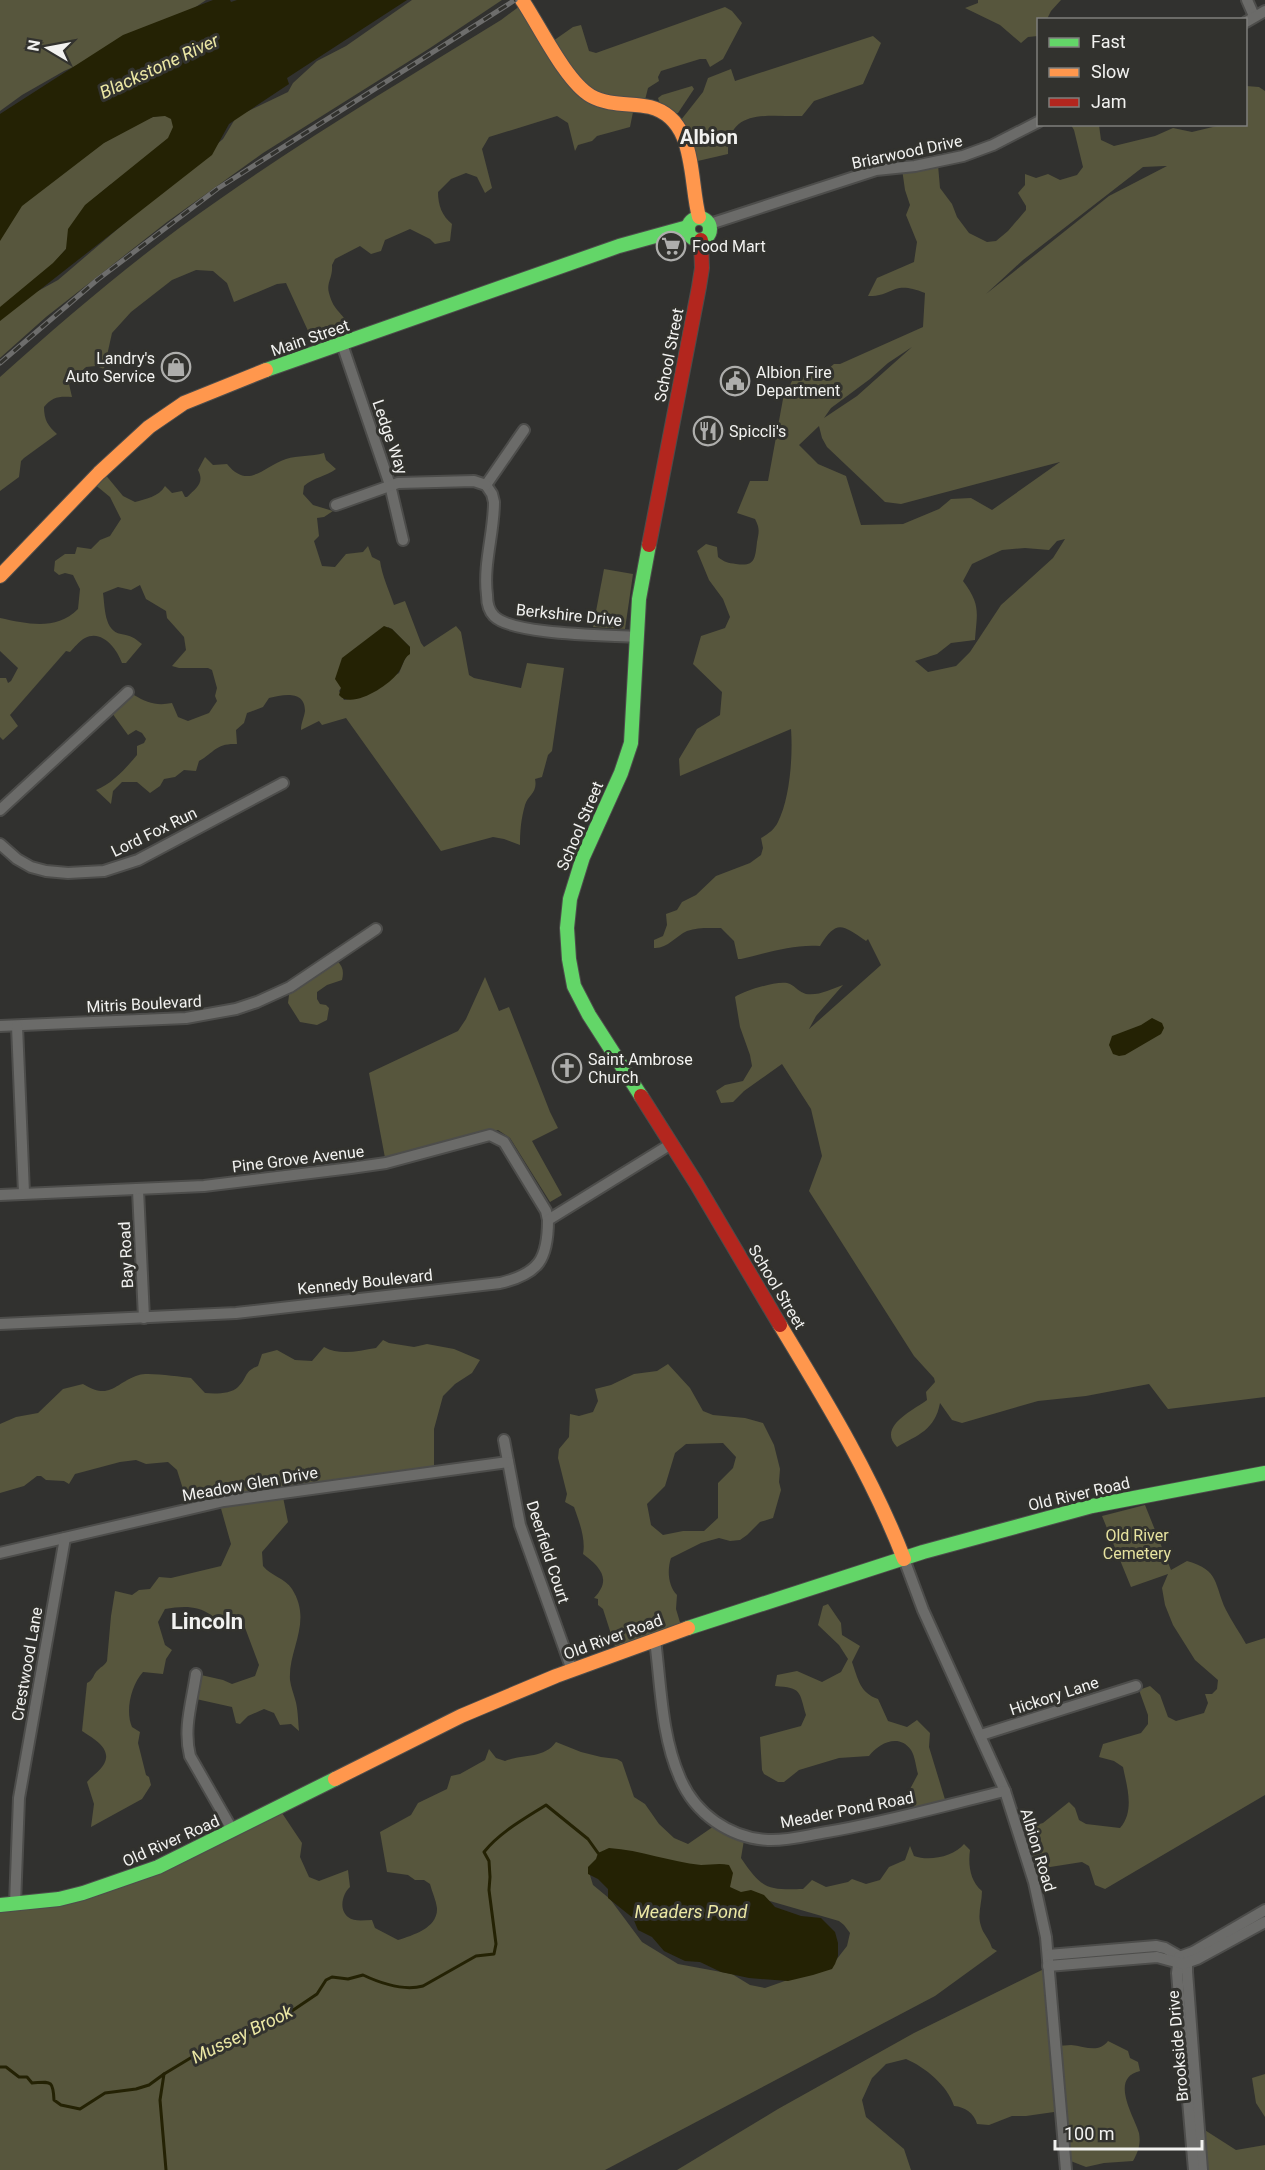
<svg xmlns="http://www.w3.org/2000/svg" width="1265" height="2170" font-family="Roboto,sans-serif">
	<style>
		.green { fill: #57563d; fill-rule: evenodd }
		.water { fill: #242204 }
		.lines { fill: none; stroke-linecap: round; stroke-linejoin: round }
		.stream { stroke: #242204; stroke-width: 3 }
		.street-casing { stroke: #4d4d4b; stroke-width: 14 }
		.fast-casing { stroke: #4d4d4b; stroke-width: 16 }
		.slow-casing { stroke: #4d4d4b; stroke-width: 16 }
		.jam-casing { stroke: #4d4d4b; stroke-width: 16 }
		.street { stroke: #6b6b69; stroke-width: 10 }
		.fast { stroke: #63d668; stroke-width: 14 }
		.slow { stroke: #ff974d; stroke-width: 14 }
		.jam { stroke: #b3261e; stroke-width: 14 }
		.rail-casing { stroke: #6d6d6c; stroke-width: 5 }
		.rail { stroke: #32322e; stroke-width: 3; stroke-dasharray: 9; stroke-linecap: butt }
		.labels { text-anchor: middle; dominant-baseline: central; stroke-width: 6; stroke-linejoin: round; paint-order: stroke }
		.street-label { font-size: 16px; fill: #f2f2f0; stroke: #32322e }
		.poi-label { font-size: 16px; fill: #f2f2f0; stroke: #32322e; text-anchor: start }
		.park-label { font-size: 16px; fill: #e6e29f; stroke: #32322e }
		.water-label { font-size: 18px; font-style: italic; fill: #ebe7a4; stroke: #32322e }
		.quarter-label { font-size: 20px; font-weight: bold; fill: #f2f2f0; stroke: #32322e }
		.district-label { font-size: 22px; font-weight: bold; fill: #f2f2f0; stroke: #32322e }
	</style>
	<rect width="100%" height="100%" fill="#31312f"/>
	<g class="green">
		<polygon points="0,0 206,0 171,24 64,71 22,95 0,111"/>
		<polygon points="412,0 502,0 430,48 263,153 167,222 46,317 0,358 0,226 17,208 89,151 142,121 153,117 172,114 178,120 169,138 131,172 110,185 91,201 66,249 29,292 38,291 58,280 223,139 235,119 242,114 288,92 293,83 317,61 346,46"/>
		<polygon points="978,0 1061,0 1051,11 1047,19 1038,20 1038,36 1028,37 1021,43 1000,25 965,8 978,3"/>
		<path d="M524 3 553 41 573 27 581 25 589 51 596 53 725 7 732 11 742 23 723 59 710 67 706 59H700L661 71 658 77 659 81 648 88 643 108 634 107 630 127 597 136 592 141 578 145 575 151 568 123 557 116 489 137 482 149 492 188 485 193 477 177 466 173 451 179 438 192C438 205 442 216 452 224L450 241 435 244 430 239 410 229 385 240 381 251 371 254 360 246 335 259 332 265C333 278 326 283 329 293 333 309 339 310 347 322 350 326 352 334 355 340L315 355 309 333 286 283 277 284 234 302 227 283 213 271 196 270 172 280 131 312 112 333 104 369 96 366 86 367 69 384 72 397C59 396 52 397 44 407 44 420 48 426 57 434L24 458 21 461 19 477 0 491V377C70 314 143 252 220 199 311 135 407 78 501 20Z"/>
		<path d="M873 36 881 43 863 84 814 101 802 116C770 117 727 107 728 154L689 163 677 125 703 92 708 78 731 69 735 81Z"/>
		<polygon points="692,86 694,89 678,113 673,114 660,104 658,98 662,95"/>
		<path d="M1246 86 1259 87 1265 91V1397L1168 1409 1149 1384 1086 1396 1038 1401 962 1423 952 1420 940 1403C935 1430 918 1435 897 1447 877 1427 912 1411 927 1400L926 1392 935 1382 934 1378 914 1356 809 1191 822 1156 811 1109 782 1064 744 1091 733 1102 721 1103 716 1091 725 1085 743 1081 752 1066 750 1055 740 1027 735 997C744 991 780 979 790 984 796 987 799 992 806 994 819 996 831 989 843 985L816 1016 809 1029 881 965 868 939 866 941C842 925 837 919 820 946 793 944 767 953 741 959H738L734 941 721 928C710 928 698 927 687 931 676 936 667 949 654 948V940L663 936 667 925 666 914 677 910 682 902 696 895 716 876 750 863 761 855 763 848 761 838C768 834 774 830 778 822 790 798 793 756 791 729L680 776 679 759 697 729 720 715 722 692 693 664 701 636 725 628 730 617 723 599 709 580 697 551 706 544 717 547 718 557C724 562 728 563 736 564 755 567 755 559 757 542 759 532 760 528 755 519L737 513 750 481H768L783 399 794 377C811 377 821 376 834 364H840L923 327 925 293C892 279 893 297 868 296L877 278 914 262 917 242 906 215 910 205 905 190 902 169 938 165 940 188 952 204 957 217 969 233 987 242 996 241 1008 231 1026 210V206L1018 193 1025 185V174L1036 178 1048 174 1060 180 1077 175 1083 167 1074 130 1071 125H1099L1101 140 1114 146 1155 136 1173 128 1192 132 1221 125 1246 124ZM1165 166H1167L1109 196 986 294 1023 260 1143 167ZM912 347 857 396 824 418 831 408 870 379 888 363ZM819 426 822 438 827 447 885 502 901 504 1060 462 992 510 971 498 951 499 939 509 903 524 861 525 846 476 818 464 799 445ZM1065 539 1053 558 1001 605 970 652 956 666 928 672 915 661 937 654 951 643 975 640C977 612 981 605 963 581L972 564 1002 550 1025 548 1049 550 1057 541Z"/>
		<path d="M324 453 326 460 336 469C325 477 314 477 304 486L303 494 313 505 333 511 324 517 317 518 319 536 314 541 322 566 335 567 346 554 363 552 368 546 372 557 380 561C382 576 389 590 394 605L405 601 421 643 424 647 456 626 461 632 469 675 474 678 521 688 527 663 564 668 552 751 548 755 542 777 535 779C538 793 528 795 525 805 521 819 520 831 520 845L504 839 493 837 441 851 346 718 322 725 319 721 301 730C301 723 304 718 305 711 305 689 282 695 269 698L263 707 247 713 244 723 236 730 237 744C216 743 215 752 199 761L196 771 184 770 175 777 164 779 160 786 150 793 137 782H122L113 791 111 804 96 790C112 784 126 768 137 755V746L144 743 146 739 142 733 136 730 128 735 112 713 134 695C147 703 157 706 172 703L178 717 188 721 209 713 217 701 215 696 217 688 212 670 208 668H179L172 666 186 650 184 637 167 618 166 611 146 599 140 585 131 590 118 587 103 593C105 607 104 631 121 634 132 636 133 637 142 644L126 663H122C117 649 102 629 85 638 79 641 74 648 70 652L66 651 10 715 18 726 3 740 0 737V678H6L8 683 11 681 18 668 0 651V618C28 624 56 631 78 609L80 589 73 575 65 573 59 575 54 571 55 561 65 554H75L77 547 91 549 100 540 110 536 121 519 110 497 93 483 104 473 123 496 135 502C145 499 159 497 165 486L172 493 182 491 185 497H187C196 488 205 483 198 470L205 457 213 465 227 464C248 490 263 467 286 459 298 455 311 457 324 453ZM388 627 392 629 410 647 399 673 358 698 344 700 339 691 341 688Z"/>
		<polygon points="604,569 633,574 625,629 593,627"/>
		<path d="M337 961C343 966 344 972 342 980L327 985 317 992V999L320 1004 326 1005 329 1008 327 1020 317 1025 300 1022 288 1003 290 987Z"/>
		<polygon points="485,977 499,1011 509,1007 550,1112 558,1128 532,1141 562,1195 550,1202 510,1138 498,1130 386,1163 369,1073 458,1031 466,1019"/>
		<path d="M383 1340 389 1343 414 1347 427 1344 454 1349 480 1360 472 1373 455 1384 443 1396 434 1429V1474L283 1497 288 1522 262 1552 263 1566C271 1576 285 1578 292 1589 313 1622 288 1649 290 1680 291 1687 293 1692 295 1699 298 1708 298 1721 299 1731L291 1724 280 1725 274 1713 264 1709 248 1716 240 1724 236 1723 232 1707 196 1699 201 1675 223 1680 232 1684 255 1676 259 1665 244 1625 230 1622 213 1630 211 1615C197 1605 182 1606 165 1609L158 1622 165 1645 172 1650 166 1659 163 1674 143 1672C131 1685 125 1711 132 1727L140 1732 138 1743 146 1775 149 1777 151 1785 142 1799 91 1827 94 1804 87 1782C92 1776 100 1771 104 1764 113 1748 92 1738 82 1731L87 1683C94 1680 93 1674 98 1670 102 1666 104 1666 107 1661L111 1616 115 1591 132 1595 139 1590 150 1589 159 1577 171 1578 221 1566 231 1544 220 1505 189 1508 177 1470 168 1462 146 1464 136 1460 120 1462 75 1474 69 1484 64 1481 46 1480 41 1476H37L24 1486 0 1493V1424L16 1417 38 1413 63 1389 83 1384C111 1401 114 1383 139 1375 148 1372 180 1377 191 1378L205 1393C215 1394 231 1394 238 1387 248 1378 243 1372 258 1366L262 1354 277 1350 295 1360 312 1361 324 1347C340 1356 358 1351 376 1348Z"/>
		<path d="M668 1364 690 1388 703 1411 713 1415 745 1418 763 1423 774 1445 780 1469 779 1482 781 1490 773 1518 760 1522 747 1535 740 1540 730 1541 719 1538 701 1543 671 1558C667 1570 668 1586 677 1595L676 1609 682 1629 618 1656 603 1609 598 1605V1599L594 1598C613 1579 599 1566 583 1554 586 1539 579 1521 574 1507L565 1502 567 1494 558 1458 559 1449 569 1437 570 1414 579 1416 593 1412 598 1401 595 1389 611 1385 634 1374 657 1371ZM723 1443 736 1457 733 1468 718 1483V1518L704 1531H683L663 1535 651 1525 647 1504 665 1486 675 1453 686 1444Z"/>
		<path d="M1145 1505 1171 1570 1187 1561C1220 1570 1214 1585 1226 1610 1232 1622 1240 1633 1246 1644L1265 1638V1795L1105 1889 1095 1885 1089 1866 1082 1862 1031 1870 1019 1830 1043 1823 1069 1802 1075 1808 1079 1820 1086 1824 1120 1828C1135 1811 1127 1787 1123 1767L1114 1761 1099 1757 1103 1744 1141 1733 1148 1724V1715L1139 1690 1150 1686 1160 1695 1168 1717 1176 1721 1204 1713 1208 1703 1205 1694H1212L1217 1689 1218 1680 1195 1660 1173 1625 1165 1605 1162 1588 1168 1574 1131 1587 1102 1516Z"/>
		<path d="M828 1604 841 1623 842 1635 860 1646 852 1662C858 1679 860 1693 878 1699L888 1721 907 1727 917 1720 930 1733 929 1747 947 1806 917 1815 909 1791 918 1774C916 1767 915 1756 911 1750 899 1733 879 1743 869 1756L839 1758 799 1770 784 1782H778L764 1774 762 1770 760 1737 801 1726 806 1715C799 1691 802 1688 775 1686L777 1675 797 1671 822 1682 841 1672 848 1659 839 1645 818 1625 823 1606Z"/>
		<path d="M556 1742 581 1752 601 1757 617 1759 622 1762 634 1797 645 1804 659 1824 674 1838 688 1844 720 1822 745 1834 741 1858C762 1889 767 1890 803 1889L812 1880 826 1887 848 1882 852 1879 866 1884 880 1880 889 1867 905 1860 910 1846 914 1856C930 1862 954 1856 964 1844L970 1850C968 1865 970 1881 982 1891 982 1903 977 1915 981 1926 983 1934 989 1938 992 1948L997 1951 935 1996 605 2170H0V1906L48 1903 280 1810 302 1843 300 1857 309 1877 319 1881 348 1870 350 1887C343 1893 338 1909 348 1917 354 1922 364 1920 372 1920L375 1928 398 1940C413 1935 438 1928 437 1908 436 1900 432 1892 430 1884L424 1880H415L408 1875 387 1872 380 1832 411 1815 418 1803 447 1789 451 1776 460 1774 485 1760 489 1749 496 1758 505 1761C522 1754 544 1759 556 1742ZM589 1872 739 1892 839 1921 844 1925 850 1933 847 1946 833 1964 765 1988 750 1985 732 1974 678 1964 642 1942 610 1899 593 1885Z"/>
		<path d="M1048 1967 1057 2046C1062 2046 1067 2045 1071 2045 1085 2046 1098 2054 1108 2041L1128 2051 1130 2058 1138 2062 1140 2071C1109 2078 1134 2116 1139 2133 1141 2144 1138 2152 1133 2161L1104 2163 1086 2167 1068 2160 1061 2111 1026 2116H1012L989 2125 977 2124C974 2113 965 2107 954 2106 948 2086 925 2067 906 2059L886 2064 872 2078 862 2100 866 2117 904 2149 911 2170H677L778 2109 914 2033Z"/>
		<polygon points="1265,2074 1265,2117 1256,2103 1252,2078"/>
		<polygon points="1200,2127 1236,2150 1265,2145 1265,2170 1194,2170"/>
	</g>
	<g class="water">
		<polygon points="213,0 230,0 231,2 237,0 407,0 287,78 289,84 229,124 212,155 0,321 0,307 53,263 66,249 68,229 85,205 168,138 173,127 171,119 165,116 153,117 104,143 22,206 0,241 0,114 123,35"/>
		<path d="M384 626 392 629 410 647V654C402 659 403 668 397 674 388 686 351 710 339 695L341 688 335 679 342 658Z"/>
		<polygon points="1152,1018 1162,1023 1164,1028 1161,1034 1125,1055 1119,1056 1113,1054 1109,1045 1112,1036 1141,1025"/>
		<path d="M609 1848C641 1850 670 1862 701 1865 711 1865 719 1863 729 1865L733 1873 730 1887 741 1892 751 1890 764 1895 775 1907 801 1916 821 1918 835 1932 838 1943V1956L835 1964 832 1969 813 1975 788 1981 749 1978 721 1972 700 1962 685 1961 664 1951 652 1937 638 1930 633 1918 608 1898V1889L598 1879 588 1874V1867L596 1859 598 1853Z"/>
	</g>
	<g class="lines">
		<g class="stream">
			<path d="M0 2067H6L19 2077H27L32 2083C50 2082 53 2079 54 2100L61 2105 80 2109 105 2093 136 2089 149 2085 164 2074 217 2042 258 2030 280 2019 317 1994 326 1980 332 1977 348 1979 363 1975C380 1983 404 1991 423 1986L476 1956 494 1954 496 1944 489 1890 490 1877 489 1861 484 1852C500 1832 524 1819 546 1805L588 1839 598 1853"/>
			<polyline points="164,2074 160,2100 166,2170"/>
		</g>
		<g class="street-casing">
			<g id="street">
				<polyline points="1247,0 1254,16"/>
				<polyline points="1246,22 1265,11"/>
				<polyline points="710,224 876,170 915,166 963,156 993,145 1038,122"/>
				<polyline points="342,344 390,485 403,540"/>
				<path d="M486 485 492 494 494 502C494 533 483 564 487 595 487 602 489 611 494 616 512 635 608 635 636 637"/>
				<polyline points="486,485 524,430"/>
				<polyline points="336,505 398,483 474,481 486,485"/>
				<polyline points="0,810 128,692"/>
				<polyline points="0,844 17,859 31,867 46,871 68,873 104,871 138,860 283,783"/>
				<polyline points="0,1026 186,1018 236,1009 257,1002 290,987 376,929"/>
				<polyline points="17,1026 24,1193"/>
				<polyline points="138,1190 144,1318"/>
				<polyline points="0,1195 204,1186 351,1168 386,1163 490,1135 504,1142 546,1211 548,1220"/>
				<path d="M0 1324 236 1313 500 1283C539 1274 548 1259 548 1220L671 1144"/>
				<polyline points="504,1440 520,1525 572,1670"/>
				<polyline points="0,1553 224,1501 508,1462"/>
				<polyline points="904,1559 923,1610 1005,1791 1034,1882 1046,1937 1066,2170"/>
				<path d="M655 1640C661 1685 661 1735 680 1778 695 1814 730 1838 768 1840 788 1841 808 1835 827 1832 887 1822 946 1805 1005 1791"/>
				<path d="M196 1674C192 1702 183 1728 190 1756L233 1831"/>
				<polyline points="981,1735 1136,1686"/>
				<polyline points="15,1904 19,1798 65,1538"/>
				<polyline points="1048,1955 1156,1946 1165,1948 1179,1956"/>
				<polyline points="1187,1955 1187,1972 1202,2170"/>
				<polyline points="1182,1956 1193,1952 1265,1910"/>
				<polyline points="1179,1957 1177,1973 1194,2170"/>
				<polyline points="1048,1966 1157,1957 1183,1964 1197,1959 1265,1922"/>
			</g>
		</g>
		<g class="fast-casing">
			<g id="fast">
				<circle cx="699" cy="229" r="11"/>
				<polyline points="266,370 619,246 688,227"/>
				<polyline points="641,1096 589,1015 574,986 569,959 567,928 570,899 583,857 621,773 631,743 639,599 649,545"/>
				<polyline points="688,1628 923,1552 1092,1506 1265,1473"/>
				<polyline points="0,1905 59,1899 83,1893 158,1867 335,1779"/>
			</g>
		</g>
		<g class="slow-casing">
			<g id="slow">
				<path d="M522 0C539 25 566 82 591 96 609 106 631 103 650 107 697 119 689 180 699 217"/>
				<polyline points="0,576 99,473 149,427 184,403 266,370"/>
				<path d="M780 1325C826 1401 872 1476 904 1559"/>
				<polyline points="335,1779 461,1716 556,1676 688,1628"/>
			</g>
		</g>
		<g class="jam-casing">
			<g id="jam">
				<polyline points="649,545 699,287 702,268 701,240"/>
				<polyline points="641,1096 696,1183 780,1325"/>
			</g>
		</g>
		<use href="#street" class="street"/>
		<use href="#fast" class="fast"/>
		<use href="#slow" class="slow"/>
		<use href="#jam" class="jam"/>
		<g class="rail-casing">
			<polyline id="rail" points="0,363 97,280 217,189 515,0"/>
		</g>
		<use href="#rail" class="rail"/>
	</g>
	<defs>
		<g id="supermarket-ring" transform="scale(1.5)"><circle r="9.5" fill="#32322e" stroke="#aeaeac" stroke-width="1.5"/><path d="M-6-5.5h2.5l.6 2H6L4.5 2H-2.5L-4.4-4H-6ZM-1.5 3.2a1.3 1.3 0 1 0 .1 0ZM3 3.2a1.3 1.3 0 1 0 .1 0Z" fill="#aeaeac"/></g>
		<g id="shop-ring" transform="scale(1.5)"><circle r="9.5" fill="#32322e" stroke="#aeaeac" stroke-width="1.5"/><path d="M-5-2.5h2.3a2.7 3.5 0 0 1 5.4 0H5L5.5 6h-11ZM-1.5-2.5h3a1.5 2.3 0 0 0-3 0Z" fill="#aeaeac"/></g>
		<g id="civic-ring" transform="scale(1.5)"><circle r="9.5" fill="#32322e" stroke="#aeaeac" stroke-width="1.5"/><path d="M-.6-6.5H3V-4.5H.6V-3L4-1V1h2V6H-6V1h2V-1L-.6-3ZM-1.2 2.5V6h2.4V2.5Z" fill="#aeaeac"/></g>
		<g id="restaurant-ring" transform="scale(1.5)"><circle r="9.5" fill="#32322e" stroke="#aeaeac" stroke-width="1.5"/><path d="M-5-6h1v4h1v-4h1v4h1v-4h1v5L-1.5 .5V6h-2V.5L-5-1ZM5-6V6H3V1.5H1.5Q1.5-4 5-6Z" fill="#aeaeac"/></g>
		<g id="church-ring" transform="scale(1.5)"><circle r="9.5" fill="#32322e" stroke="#aeaeac" stroke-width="1.5"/><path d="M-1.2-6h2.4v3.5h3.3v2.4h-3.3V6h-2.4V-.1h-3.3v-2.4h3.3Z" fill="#aeaeac"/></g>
	</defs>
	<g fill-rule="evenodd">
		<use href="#supermarket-ring" x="671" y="246"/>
		<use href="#shop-ring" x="176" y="367"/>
		<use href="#civic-ring" x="735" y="381"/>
		<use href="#restaurant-ring" x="708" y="431"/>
		<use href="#church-ring" x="567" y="1068"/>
	</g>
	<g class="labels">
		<g class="street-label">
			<text transform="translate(907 152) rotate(-12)">Briarwood Drive</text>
			<text transform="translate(310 338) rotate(-19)">Main Street</text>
			<text transform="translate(669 355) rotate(-79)">School Street</text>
			<text transform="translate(390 437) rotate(71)">Ledge Way</text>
			<text transform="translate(569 615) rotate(6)">Berkshire Drive</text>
			<text transform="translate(580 826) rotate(-67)">School Street</text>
			<text transform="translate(154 832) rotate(-26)">Lord Fox Run</text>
			<text transform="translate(144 1004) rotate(-3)">Mitris Boulevard</text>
			<text transform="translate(298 1159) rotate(-7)">Pine Grove Avenue</text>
			<text transform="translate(126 1255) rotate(-93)">Bay Road</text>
			<text transform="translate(365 1282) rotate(-6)">Kennedy Boulevard</text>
			<text transform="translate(777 1287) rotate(59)">School Street</text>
			<text transform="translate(250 1484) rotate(-10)">Meadow Glen Drive</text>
			<text transform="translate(1079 1494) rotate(-13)">Old River Road</text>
			<text transform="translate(548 1552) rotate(72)">Deerfield Court</text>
			<text transform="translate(613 1637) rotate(-20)">Old River Road</text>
			<text transform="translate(27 1664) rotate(-80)">Crestwood Lane</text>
			<text transform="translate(1054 1696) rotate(-18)">Hickory Lane</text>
			<text transform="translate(847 1810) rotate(-11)">Meader Pond Road</text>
			<text transform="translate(171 1841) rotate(-24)">Old River Road</text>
			<text transform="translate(1038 1850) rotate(73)">Albion Road</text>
			<text transform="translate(1178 2046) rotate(-95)">Brookside Drive</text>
		</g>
		<g class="poi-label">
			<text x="692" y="246">Food Mart</text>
			<text x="155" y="358" text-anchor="end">Landry's<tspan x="155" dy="18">Auto Service</tspan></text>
			<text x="756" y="372">Albion Fire<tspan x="756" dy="18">Department</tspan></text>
			<text x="729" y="431">Spiccli's</text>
			<text x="588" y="1059">Saint Ambrose<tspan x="588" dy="18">Church</tspan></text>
		</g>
		<g class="park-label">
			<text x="1137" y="1535">Old River<tspan x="1137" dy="18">Cemetery</tspan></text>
		</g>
		<g class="water-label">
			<text transform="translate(159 66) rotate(-25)">Blackstone River</text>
			<text x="691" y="1911">Meaders Pond</text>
			<text transform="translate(242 2034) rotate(-26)">Mussey Brook</text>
		</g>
		<g class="quarter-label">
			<text x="709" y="137">Albion</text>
		</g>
		<g class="district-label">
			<text x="207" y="1621">Lincoln</text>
		</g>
	</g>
	<rect x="1037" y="18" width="210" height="108" fill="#32322e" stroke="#7f7f7c" stroke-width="1.5"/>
	<rect x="1049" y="38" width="30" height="9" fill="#63d668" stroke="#7f7f7c" stroke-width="1.5"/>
	<text x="1091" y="48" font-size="18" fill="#f2f2f0">Fast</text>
	<rect x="1049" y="68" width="30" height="9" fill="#ff974d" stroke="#7f7f7c" stroke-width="1.5"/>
	<text x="1091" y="78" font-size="18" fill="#f2f2f0">Slow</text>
	<rect x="1049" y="98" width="30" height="9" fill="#b3261e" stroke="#7f7f7c" stroke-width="1.5"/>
	<text x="1091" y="108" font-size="18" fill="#f2f2f0">Jam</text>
	<g transform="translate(48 48) rotate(280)" stroke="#32322e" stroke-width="4.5" paint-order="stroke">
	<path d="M0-4.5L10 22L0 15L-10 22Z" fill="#f2f2f0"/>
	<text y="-9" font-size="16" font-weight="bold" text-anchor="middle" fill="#f2f2f0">N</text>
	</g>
	<path d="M1055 2140v9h147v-9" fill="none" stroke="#f2f2f0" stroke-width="3"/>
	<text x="1064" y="2140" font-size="18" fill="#f2f2f0" stroke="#32322e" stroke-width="4.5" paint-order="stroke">100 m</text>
</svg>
